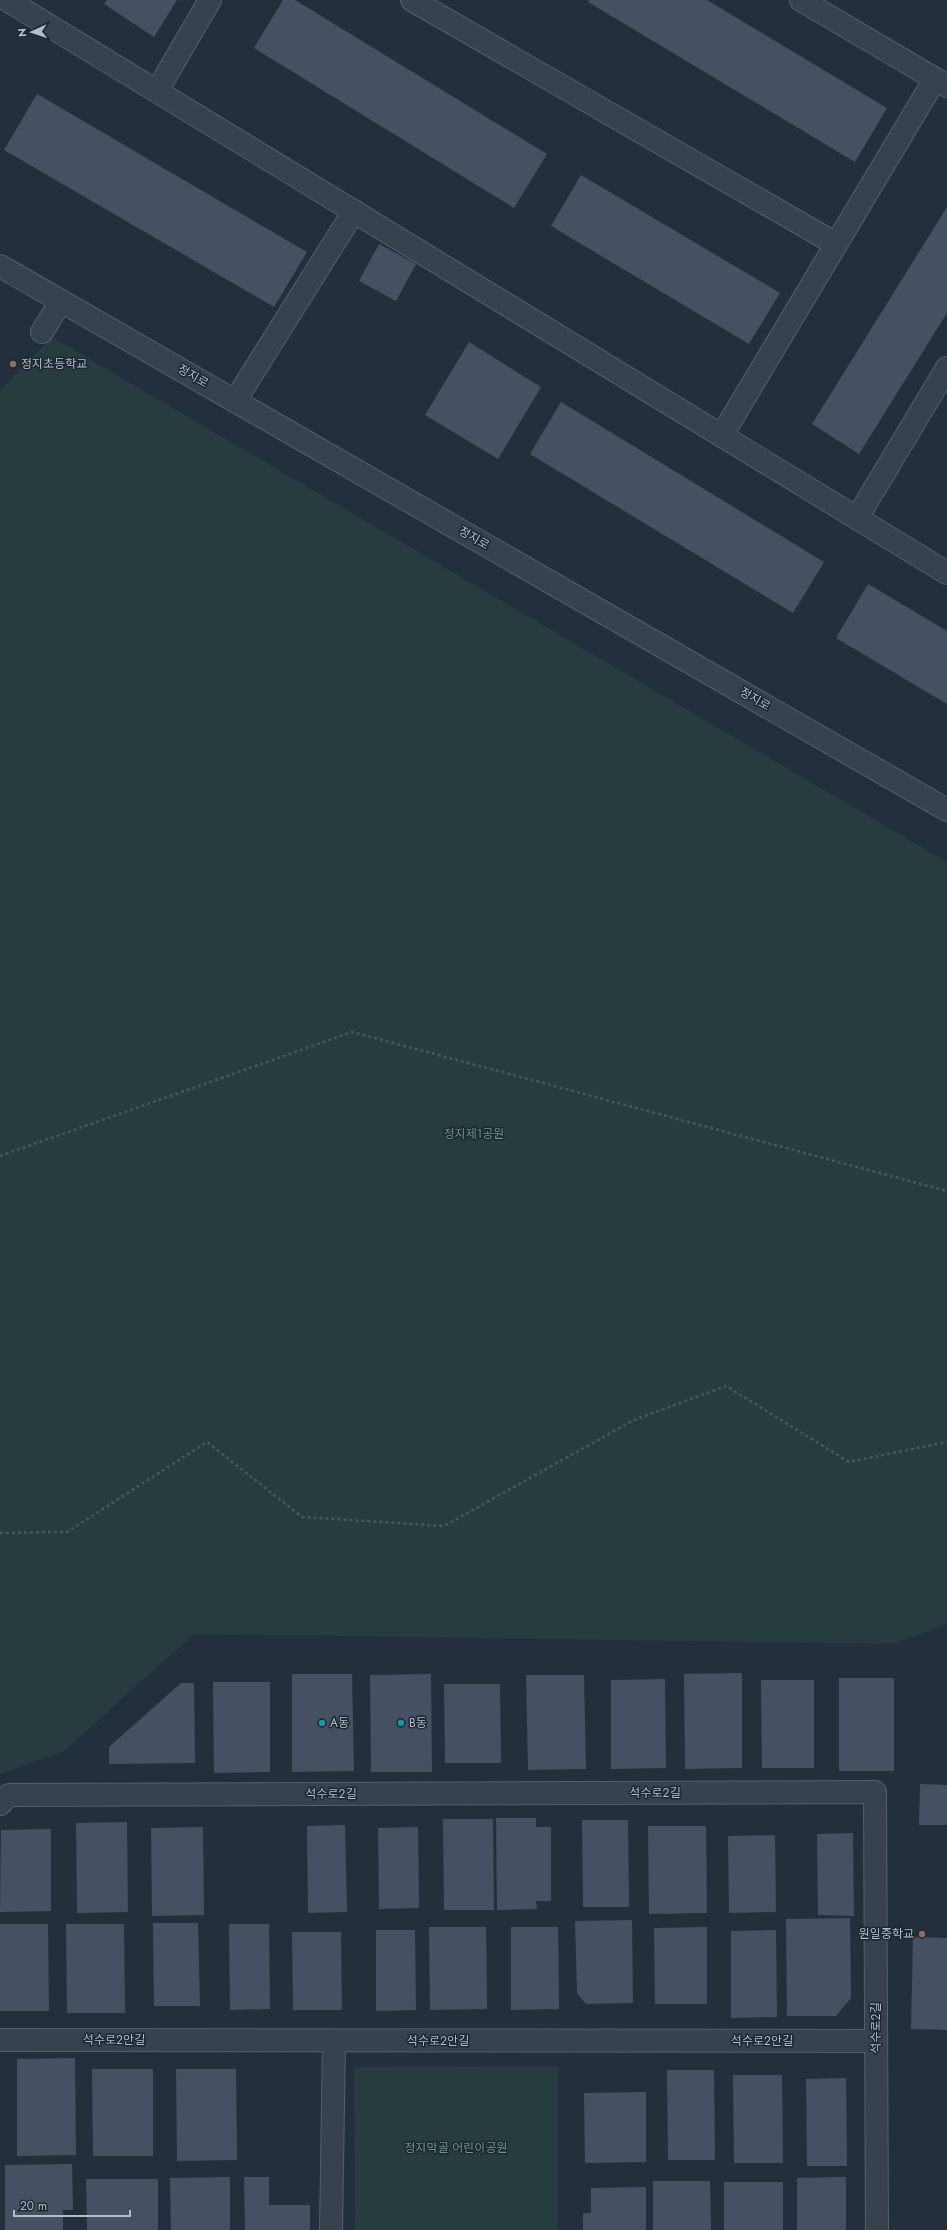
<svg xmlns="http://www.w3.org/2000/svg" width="947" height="2230" font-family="Jost,'Noto Sans KR',sans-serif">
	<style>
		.green { fill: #263c3f }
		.building { fill: #455162 }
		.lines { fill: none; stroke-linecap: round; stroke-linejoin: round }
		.minor-casing { stroke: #565f6c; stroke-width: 24 }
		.path { stroke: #44595c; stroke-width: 2.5; stroke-dasharray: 3 3; stroke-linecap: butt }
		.minor { stroke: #38414e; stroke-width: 22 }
		.education-dot { fill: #8d6e63; stroke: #1d2633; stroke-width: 1.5 }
		.culture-dot { fill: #0f9aa8; stroke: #1d2633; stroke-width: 1.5 }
		.labels { text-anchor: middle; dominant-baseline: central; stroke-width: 3; stroke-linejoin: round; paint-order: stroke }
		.poi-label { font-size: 12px; fill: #b4bcc9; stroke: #1d2633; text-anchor: start }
		.street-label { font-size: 12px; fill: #b4bcc9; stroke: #1d2633 }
		.park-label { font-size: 12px; fill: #6b9a76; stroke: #1d2633 }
	</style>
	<rect width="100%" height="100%" fill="#242f3e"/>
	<g class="green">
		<polygon points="52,337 947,862 947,1624 894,1644 194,1634 63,1752 0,1774 0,391"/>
		<polygon points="558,2066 558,2230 355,2230 354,2067"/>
	</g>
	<g class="building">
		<polygon points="107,0 177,0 154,37 104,4"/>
		<polygon points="283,0 295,0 547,154 514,208 254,48"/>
		<polygon points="589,0 707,0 887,108 855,162 588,2"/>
		<polygon points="37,94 307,252 274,307 4,150"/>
		<polygon points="581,175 780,293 749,344 551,226"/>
		<polygon points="947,207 947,313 859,454 812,424"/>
		<polygon points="379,244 416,264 396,301 359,281"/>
		<polygon points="469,342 541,387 498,459 425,415"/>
		<polygon points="561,402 824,562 793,613 530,454"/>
		<polygon points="868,584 947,631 947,704 836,638"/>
		<polygon points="742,1673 742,1768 685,1769 684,1674"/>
		<polygon points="292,1674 352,1674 354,1771 292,1772"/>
		<polygon points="431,1674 432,1772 371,1772 370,1675"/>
		<polygon points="526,1675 584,1675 586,1769 528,1770"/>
		<rect x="839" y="1678" width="55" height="93"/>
		<polygon points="665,1679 666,1768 611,1769 611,1680"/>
		<polygon points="761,1680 814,1680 814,1768 762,1768"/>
		<polygon points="213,1682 270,1682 270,1772 214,1773"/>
		<polygon points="181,1683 194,1683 195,1763 109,1764 109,1747"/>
		<polygon points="444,1684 500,1684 501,1763 445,1763"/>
		<polygon points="920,1784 947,1785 947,1825 919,1825"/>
		<polygon points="496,1818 536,1818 536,1827 551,1827 551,1901 536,1901 537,1909 497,1910"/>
		<polygon points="443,1819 493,1819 494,1910 444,1910"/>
		<polygon points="582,1820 628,1820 629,1907 583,1907"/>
		<polygon points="127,1822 128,1912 77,1913 76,1823"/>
		<polygon points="345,1825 347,1912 308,1913 307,1826"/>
		<polygon points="648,1826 706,1826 707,1913 649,1914"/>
		<polygon points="203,1827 204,1915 152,1916 151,1828"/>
		<polygon points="418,1827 419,1908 379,1909 378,1828"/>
		<polygon points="51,1829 51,1911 0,1912 1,1830"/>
		<polygon points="853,1833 854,1916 818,1915 817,1834"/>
		<polygon points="775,1835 776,1912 729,1913 728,1836"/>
		<polygon points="850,1918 851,1998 836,2016 787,2016 786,1919"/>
		<polygon points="632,1920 633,2003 586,2004 577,1993 575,1921"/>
		<polygon points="153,1923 198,1923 200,2006 154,2006"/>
		<polygon points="0,1924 48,1924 49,2011 0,2011"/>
		<polygon points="66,1924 124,1924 125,2013 67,2013"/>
		<polygon points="229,1924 269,1924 270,2009 230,2010"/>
		<polygon points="429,1927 486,1927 487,2009 430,2010"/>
		<polygon points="511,1927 558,1927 559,2009 511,2010"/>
		<polygon points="707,1927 707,2004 655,2004 654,1928"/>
		<polygon points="376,1930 415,1930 416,2010 376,2011"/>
		<polygon points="776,1930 777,2017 731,2018 731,1931"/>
		<polygon points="292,1932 341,1932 342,2010 293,2010"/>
		<polygon points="913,1937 947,1938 947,2030 911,2029"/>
		<polygon points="75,2058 76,2155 17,2156 17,2059"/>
		<polygon points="92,2069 153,2069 153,2156 93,2156"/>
		<polygon points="176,2069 236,2069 237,2160 177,2161"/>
		<polygon points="667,2070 714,2070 715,2160 668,2160"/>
		<polygon points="733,2075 782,2075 783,2163 734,2163"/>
		<polygon points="846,2078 847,2166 807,2166 806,2079"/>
		<polygon points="646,2092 646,2162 585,2163 584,2093"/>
		<polygon points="72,2164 73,2210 63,2210 63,2230 5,2230 5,2165"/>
		<polygon points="230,2177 230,2230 171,2230 170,2178"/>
		<polygon points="244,2177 269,2177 269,2205 310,2205 310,2230 245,2230"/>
		<polygon points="846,2177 846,2230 797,2230 797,2178"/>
		<polygon points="86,2179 158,2179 158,2230 87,2230"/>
		<polygon points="653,2181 710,2181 711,2230 653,2230"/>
		<rect x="724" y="2182" width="59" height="48"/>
		<polygon points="646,2187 646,2230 583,2230 583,2213 591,2213 591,2188"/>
	</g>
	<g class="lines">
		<g class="minor-casing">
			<g id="minor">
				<polyline points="7,0 947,573"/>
				<polyline points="412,0 836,244"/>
				<polyline points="801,0 947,86"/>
				<polyline points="157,91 210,0"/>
				<polyline points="0,266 947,810"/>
				<polyline points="42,332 61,301"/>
				<polyline points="235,401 354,211"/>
				<polyline points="722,435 935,79"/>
				<polyline points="857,518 947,368"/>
				<polyline points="0,1804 9,1795 875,1792 877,2230"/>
				<polyline points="0,2040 876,2041"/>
				<polyline points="331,2230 334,2041"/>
			</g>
		</g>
		<g class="path">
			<polyline points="0,1156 352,1032 947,1191"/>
			<polyline points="0,1533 67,1532 207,1442 302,1517 444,1526 634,1420 726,1386 849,1462 947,1442"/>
		</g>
		<use href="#minor" class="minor"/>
	</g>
	<g class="education-dot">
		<circle cx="13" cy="364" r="4"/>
		<circle cx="922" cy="1934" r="4"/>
	</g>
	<g class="culture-dot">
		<circle cx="322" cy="1723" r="4"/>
		<circle cx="401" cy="1723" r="4"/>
	</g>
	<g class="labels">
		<g class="poi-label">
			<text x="21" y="364">정지초등학교</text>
			<text x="330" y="1723">A동</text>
			<text x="409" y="1723">B동</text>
			<text x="914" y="1934" text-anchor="end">원일중학교</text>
		</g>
		<g class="street-label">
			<text transform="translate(193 376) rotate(30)">정지로</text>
			<text transform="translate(474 538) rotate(30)">정지로</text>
			<text transform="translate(755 699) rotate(30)">정지로</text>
			<text x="655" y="1793">석수로2길</text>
			<text x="331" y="1794">석수로2길</text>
			<text transform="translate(876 2028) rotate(-90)">석수로2길</text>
			<text x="114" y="2040">석수로2안길</text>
			<text x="438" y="2041">석수로2안길</text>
			<text x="762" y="2041">석수로2안길</text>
		</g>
		<g class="park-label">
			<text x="474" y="1134">정지제1공원</text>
			<text x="456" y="2148">정지막골 어린이공원</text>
		</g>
	</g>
	<g transform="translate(32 32) rotate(267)" stroke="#1d2633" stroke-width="3" paint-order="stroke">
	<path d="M0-3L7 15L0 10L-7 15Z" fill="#b4bcc9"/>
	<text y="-6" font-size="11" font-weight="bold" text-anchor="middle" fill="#b4bcc9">N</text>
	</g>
	<path d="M14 2210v6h116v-6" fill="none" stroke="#b4bcc9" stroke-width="2"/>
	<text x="20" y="2210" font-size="12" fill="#b4bcc9" stroke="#1d2633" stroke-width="3" paint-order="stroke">20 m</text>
</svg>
